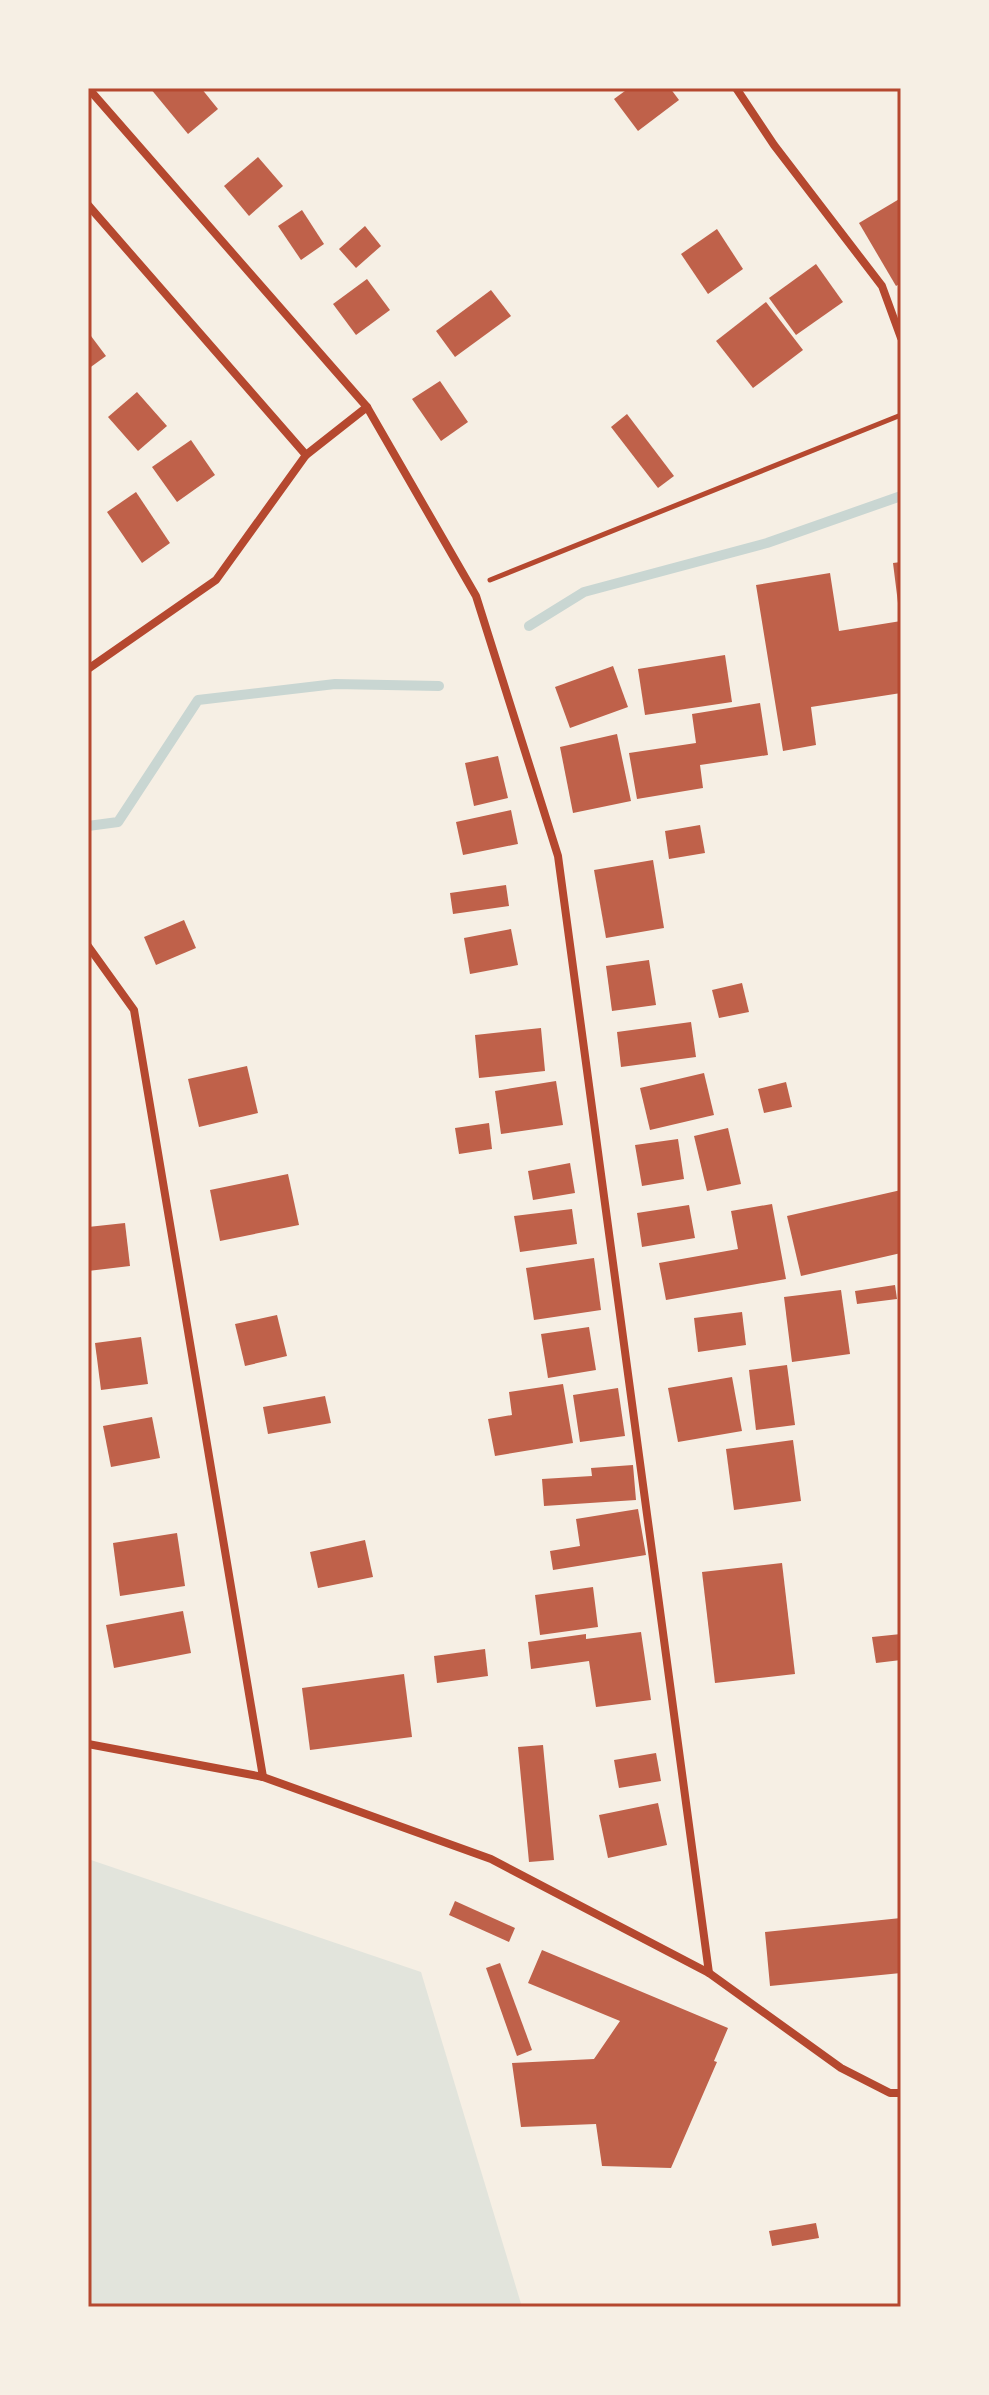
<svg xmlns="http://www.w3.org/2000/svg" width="989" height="2395" font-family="Overpass,sans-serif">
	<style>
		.green { fill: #e2e4dc }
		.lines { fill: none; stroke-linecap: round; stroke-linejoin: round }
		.stream { stroke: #c9d6d2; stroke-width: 10 }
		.building { fill: #bf614a }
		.path { stroke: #b5482f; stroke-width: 5 }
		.minor { stroke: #b5482f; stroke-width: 8 }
		.neatline { fill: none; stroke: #b5482f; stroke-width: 3 }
	</style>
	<rect width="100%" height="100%" fill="#f6efe4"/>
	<polygon class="green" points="88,1859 421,1972 522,2307 88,2307"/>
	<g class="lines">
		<g class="stream">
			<polyline points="529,626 584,592 767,543 901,496"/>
			<polyline points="88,826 118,822 198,700 335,684 439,686"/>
		</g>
	</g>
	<g class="building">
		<polygon points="150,88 201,88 218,109 188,134"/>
		<polygon points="629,88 670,88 679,100 638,131 614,99"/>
		<polygon points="258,157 283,186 249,216 224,186"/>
		<polygon points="901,198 901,283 896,286 859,223"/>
		<polygon points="302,210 324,244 301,260 278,226"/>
		<polygon points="365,226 381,246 356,268 339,249"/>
		<polygon points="717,229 743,269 708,294 681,254"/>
		<polygon points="816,264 843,302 796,335 769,298"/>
		<polygon points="367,279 390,310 356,335 333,304"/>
		<polygon points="491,290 511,316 455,357 436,331"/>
		<polygon points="766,302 803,350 753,388 716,341"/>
		<polygon points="88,332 106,356 88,369"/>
		<polygon points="440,381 468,422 441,441 412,399"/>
		<polygon points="137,392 167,426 138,451 108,417"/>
		<polygon points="627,414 674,476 658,488 611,427"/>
		<polygon points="191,440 215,475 177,502 152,467"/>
		<polygon points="136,492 170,543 142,563 107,512"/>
		<polygon points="901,562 901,611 899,611 893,563"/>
		<polygon points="830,573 839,631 901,621 901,693 811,707 816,745 783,751 756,585"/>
		<polygon points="725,655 732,702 645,715 638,669"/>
		<polygon points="613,666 628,707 570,728 555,687"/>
		<polygon points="760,703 768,755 700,765 703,788 637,799 629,753 696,743 692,714"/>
		<polygon points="617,734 631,801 573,813 560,747"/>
		<polygon points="498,756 508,798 474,806 465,763"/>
		<polygon points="511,810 518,844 463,855 456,822"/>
		<polygon points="700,825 705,853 669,859 665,831"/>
		<polygon points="653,860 664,928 606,938 594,870"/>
		<polygon points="506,885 509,906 453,914 450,893"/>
		<polygon points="184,920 196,948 156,965 144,937"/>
		<polygon points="511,929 518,965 470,974 464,938"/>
		<polygon points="649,960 656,1005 612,1011 606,966"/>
		<polygon points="742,983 749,1012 719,1018 712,990"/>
		<polygon points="691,1022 696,1057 621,1067 617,1032"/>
		<polygon points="541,1028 545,1071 479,1078 475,1035"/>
		<polygon points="247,1066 258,1113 199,1127 188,1079"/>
		<polygon points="704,1073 714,1115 650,1130 640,1088"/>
		<polygon points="556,1081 563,1125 501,1134 495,1091"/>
		<polygon points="786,1082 792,1107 764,1113 758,1089"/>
		<polygon points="489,1123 492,1149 459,1154 455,1128"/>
		<polygon points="728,1128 741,1184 707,1191 694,1136"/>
		<polygon points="678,1139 684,1179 642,1186 635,1145"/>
		<polygon points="570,1163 575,1193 533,1200 528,1171"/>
		<polygon points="288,1174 299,1225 220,1241 210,1190"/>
		<polygon points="901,1190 901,1253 801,1276 787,1216"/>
		<polygon points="772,1204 786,1279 666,1300 659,1263 738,1249 731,1211"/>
		<polygon points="689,1205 695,1238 642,1247 637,1213"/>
		<polygon points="572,1209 577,1244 520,1252 514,1216"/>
		<polygon points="125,1223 130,1266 88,1271 88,1227"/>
		<polygon points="594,1258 601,1310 534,1320 526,1268"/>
		<polygon points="895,1285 897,1299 857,1304 855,1291"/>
		<polygon points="841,1290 850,1354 792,1362 784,1297"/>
		<polygon points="742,1312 746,1345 698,1352 694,1318"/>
		<polygon points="277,1315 287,1356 245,1366 235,1324"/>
		<polygon points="589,1327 596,1370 548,1378 541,1334"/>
		<polygon points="141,1337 148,1384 101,1390 95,1343"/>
		<polygon points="787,1365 795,1425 756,1430 749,1370"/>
		<polygon points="732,1377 742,1431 678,1442 668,1388"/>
		<polygon points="563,1384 573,1443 495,1456 488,1419 512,1415 509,1392"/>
		<polygon points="618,1388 625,1436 580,1442 573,1395"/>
		<polygon points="325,1396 331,1423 268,1434 263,1407"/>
		<polygon points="152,1417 160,1458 111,1467 103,1426"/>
		<polygon points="793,1440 801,1501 734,1510 726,1449"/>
		<polygon points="633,1465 636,1500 544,1506 542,1479 592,1476 591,1468"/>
		<polygon points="638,1509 646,1555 553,1570 550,1551 580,1546 576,1519"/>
		<polygon points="177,1533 185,1586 120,1596 113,1543"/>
		<polygon points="365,1540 373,1577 318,1588 310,1552"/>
		<polygon points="782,1563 795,1674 715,1683 702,1572"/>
		<polygon points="593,1587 598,1627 540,1635 535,1595"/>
		<polygon points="183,1611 191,1653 114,1668 106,1625"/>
		<polygon points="641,1632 651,1700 596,1707 589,1661 531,1669 528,1642 586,1634 586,1639"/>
		<polygon points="901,1634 901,1660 876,1663 872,1637"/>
		<polygon points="485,1649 488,1676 437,1683 434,1656"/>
		<polygon points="404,1674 412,1737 310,1750 302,1688"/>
		<polygon points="543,1745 554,1860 529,1862 518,1747"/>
		<polygon points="656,1753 661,1781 619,1788 614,1760"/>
		<polygon points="658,1803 667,1845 608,1858 599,1815"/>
		<polygon points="455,1901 515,1928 509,1942 449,1915"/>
		<polygon points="901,1918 901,1973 770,1986 765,1932"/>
		<polygon points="542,1950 728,2028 714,2061 717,2062 671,2168 602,2166 596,2124 521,2127 512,2063 594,2059 620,2021 528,1983"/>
		<polygon points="500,1963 532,2050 517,2056 486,1968"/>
		<polygon points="816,2223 819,2238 772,2246 769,2231"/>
	</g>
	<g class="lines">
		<polyline class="path" points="490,580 901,415"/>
		<g class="minor">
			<polyline points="88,88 367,407"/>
			<polyline points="736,88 774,145 882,286 901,338"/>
			<polyline points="88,205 306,455 367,407 476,596 558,856 709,1973"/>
			<polyline points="88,669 216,580 306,455"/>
			<polyline points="88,946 134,1010 263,1777"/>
			<polyline points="88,1744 263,1777 491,1859 709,1973 841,2068 890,2093 901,2093"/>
		</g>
	</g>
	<rect width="989" height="2395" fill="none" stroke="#f6efe4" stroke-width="180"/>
	<rect x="90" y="90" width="809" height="2215" class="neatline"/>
</svg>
